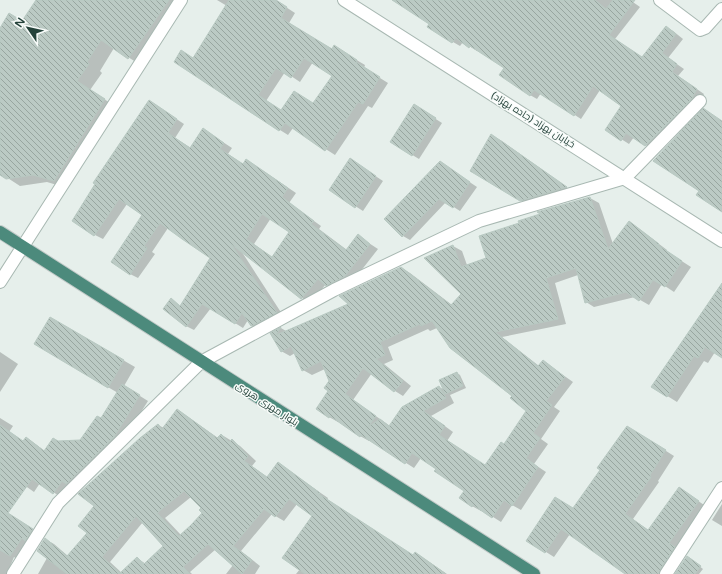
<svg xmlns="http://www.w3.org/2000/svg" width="722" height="574" font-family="'Varela Round',Cairo,sans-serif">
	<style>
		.shadow { fill: #0003; fill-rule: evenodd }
		.building { fill: url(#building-back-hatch); stroke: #b8c9c2; fill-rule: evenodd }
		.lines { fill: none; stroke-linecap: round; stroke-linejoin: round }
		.minor-casing { stroke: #a8b8b2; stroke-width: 14 }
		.tertiary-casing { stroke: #a8b8b2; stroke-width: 14 }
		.trunk-casing { stroke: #c2cac8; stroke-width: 14 }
		.minor { stroke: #fff; stroke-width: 12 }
		.tertiary { stroke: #fff; stroke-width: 12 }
		.trunk { stroke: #4c8a7c; stroke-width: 12 }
		.labels { text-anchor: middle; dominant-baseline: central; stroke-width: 3; stroke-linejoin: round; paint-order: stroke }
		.street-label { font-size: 10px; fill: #24423a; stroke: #f7fbf9 }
	</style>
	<defs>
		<pattern id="building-back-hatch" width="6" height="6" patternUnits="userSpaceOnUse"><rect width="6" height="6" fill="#bbcac4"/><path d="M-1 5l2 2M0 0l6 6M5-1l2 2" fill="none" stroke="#98a6a0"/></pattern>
	</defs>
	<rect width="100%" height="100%" fill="#e6efeb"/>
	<g class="shadow">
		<polygon points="37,0 182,0 142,66 114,48 100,71 102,73 90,90 118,108 67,188 47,182 20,186 0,173 0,30 10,14 23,22"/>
		<path d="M217 0H275L295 13 289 23 333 50 343 52 365 65 364 68 388 83 372 108 368 106 335 155 293 128 288 135 280 130 175 61 194 59 227 6ZM313 62 334 76 314 104 282 111 266 101 285 72 300 82Z"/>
		<polygon points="394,0 630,0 640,7 615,39 643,58 666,27 673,31 683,39 668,58 684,69 678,76 704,94 698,104 653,150 634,137 629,144 607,130 623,106 600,90 581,119 541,93 537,99 530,95 505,68 478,50 477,51 463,42 460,46 453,42 428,27 430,23"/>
		<polygon points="414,105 442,123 419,159 391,142"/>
		<path d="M157 106 184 124 175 138 191 148 203 129 232 148 228 154 244 165 247 160 296 193 289 203 321 226 319 229 347 250 358 236 378 249 353 281 335 290 326 284 310 303 302 298 240 249 284 317 260 331 252 326 248 320 243 328 211 308 194 330 186 326 171 300 181 306 211 257 168 228 152 252 155 254 138 278 130 274 143 215 127 204 103 239 95 235ZM271 218 291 231 273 258 254 244Z"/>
		<polygon points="491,135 502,141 576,194 531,207 520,200"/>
		<polygon points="357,164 383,181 363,211 330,190"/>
		<polygon points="447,167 477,187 460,211 446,202 410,240 403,236"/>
		<path d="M590 198 599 203 613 244 638 228 667 250 666 251 691 267 674 292 662 284 649 305 635 297 594 307 586 302 578 275 555 283 566 324 502 337 539 366 543 361 573 382 554 407 560 411 541 439 548 444 534 464 546 472 521 510 512 505 501 522 482 510 481 511 472 506 466 490 421 458 414 468 370 440 369 441 360 436 339 421 338 422 329 417 330 381 325 369 312 375 303 370 295 353 290 356 281 351 272 333 281 328 286 331 350 304 401 268 410 273 452 305 462 294 453 246 462 251 467 265 487 258 520 223ZM437 328 528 411 504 445 486 466 447 441 453 432 431 416 454 403 450 395 466 388 460 375 457 373 445 390 439 387 390 426 353 400 372 373 395 391 403 396 411 386 384 364 393 360 388 347 428 329 430 331Z"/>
		<polygon points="722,293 722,357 715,352 708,363 704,361 677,402 653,387"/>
		<polygon points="50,318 135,367 124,386 148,401 122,442 62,498 40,483 34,492 0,468 0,418 13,426 9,432 23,442 27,438 45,451 59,442 81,441 101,419 118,393 35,344"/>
		<polygon points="0,352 18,364 0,392"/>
		<path d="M185 415 218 438 222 435 240 446 256 461 252 466 268 478 286 469 328 498 327 500 414 556 416 553 447 574H296L300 569 313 516 297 504 284 521 272 514 241 551 260 566 255 574H226L233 565 216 549 190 572 192 574H128L137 558 146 564 164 546 143 522 110 562 123 574H38L47 558 45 539 54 544 68 556 88 533 158 425 164 428ZM191 497 203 508V513L181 535 165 518Z"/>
		<polygon points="636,432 674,456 658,481 659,482 633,519 649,531 679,488 707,507 669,574 627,574 570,534 554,557 527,540 573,509"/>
		<polygon points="722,504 722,526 712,520"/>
		<polygon points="0,510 9,514 40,534 18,560 14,557 7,574 0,574"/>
		<polygon points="690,559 703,569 699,574 684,574"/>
	</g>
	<g class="building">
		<polygon points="36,0 169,0 128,59 101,40 87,62 89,64 77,81 105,99 54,181 33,175 6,179 0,175 0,28 9,13 22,21"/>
		<path d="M229 0H276L287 7 281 18 332 49 334 45 357 60 356 62 380 77 363 104 358 102 325 151 285 123 279 131 174 62 181 50 193 58ZM304 58 332 76 313 103 294 91 281 110 258 95 276 68 291 78Z"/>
		<polygon points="392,0 595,0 606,9 613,0 635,0 609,35 642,57 666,26 676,34 662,53 677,64 672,72 697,89 691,100 645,146 626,133 621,141 605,130 621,106 593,86 574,116 534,90 530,96 499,75 504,68 470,46 469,48 456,38 452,43 427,27 429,24"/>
		<path d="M149 100 177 119 168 133 190 148 203 128 224 143 220 149 243 164 246 159 288 188 282 197 314 221 311 224 346 250 358 234 370 244 345 276 326 286 318 279 301 299 231 244 277 313 251 326 242 313 235 324 202 304 186 327 163 309 171 298 180 306 210 258 182 239 160 223 144 246 147 248 130 275 111 262 142 215 119 199 94 236 72 221 95 184 93 183ZM262 214 289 232 272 257 246 239Z"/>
		<polygon points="414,104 436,118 412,156 390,142"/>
		<polygon points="703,108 722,121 722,212 696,195 699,191 653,161"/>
		<polygon points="491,134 567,187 520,201 470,171"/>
		<polygon points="350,158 376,176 355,208 329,190"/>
		<polygon points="440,161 470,182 453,208 439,199 402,237 384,219"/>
		<path d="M590 197 608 249 629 221 659 244 658 245 682 261 665 287 653 280 639 301 626 292 585 303 576 268 546 278 558 319 495 332 538 366 543 360 565 377 546 401 552 405 533 433 540 438 526 458 538 467 512 506 504 500 492 518 473 505 472 507 459 498 464 491 434 471 436 469 412 453 405 464 361 435 360 437 330 416 329 418 316 409 328 391 324 388 329 381 321 361 302 371 291 346 281 352 270 333 281 327 276 335 288 330 348 304 339 296 401 267 451 305 461 294 424 258 453 245 461 267 486 258 479 236 519 223 518 221 540 214 537 212ZM432 321 450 348 512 396 510 398 526 411 504 444 501 442 485 465 439 435 445 426 423 411 446 398 439 386 402 407 389 426 380 419 368 427 376 416 345 394 363 368 394 392 403 381 376 359 385 355 380 342 420 324 421 326Z"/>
		<polygon points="722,283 722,358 705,347 698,358 694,356 667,397 651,387"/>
		<polygon points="50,317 124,360 108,388 34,344"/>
		<polygon points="457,372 463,386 445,394 439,380"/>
		<polygon points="122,384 140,395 114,437 66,484 62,481 53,494 32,479 8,513 33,529 25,541 22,538 10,556 0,550 0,425 23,441 26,437 44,451 53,438 58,441 80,440 97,416 101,418"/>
		<path d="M177 409 217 438 221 434 229 442 232 439 248 456 244 461 267 477 278 462 320 493 319 494 413 555 415 552 446 574H305L282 558 312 516 289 499 275 517 264 509 233 546 252 560 242 574 208 544 183 567 190 574H67L37 551 45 538 67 556 87 533 78 526 94 506 78 494 140 438 158 424 162 429ZM184 491 201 508 199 510 202 513 191 525 179 536 157 513ZM136 516 163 546 144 564 137 557 120 573 102 557Z"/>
		<polygon points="627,426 666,450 650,475 651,477 625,514 648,530 679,487 699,501 669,543 675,547 660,570 659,574 625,574 561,529 545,553 526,541 555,497 573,508 600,470 597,468"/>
		<polygon points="687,556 701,566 695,574 675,574"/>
	</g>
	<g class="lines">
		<g class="minor-casing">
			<g id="minor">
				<polyline points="660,0 700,30 705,28 722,9"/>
				<polyline points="0,282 181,0"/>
				<polyline points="13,574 58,503 201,362 334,290 479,221 625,178 700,101"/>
				<polyline points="666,574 722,488"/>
			</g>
		</g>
		<g class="tertiary-casing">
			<polyline id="tertiary" points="344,0 722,241"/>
		</g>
		<g class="trunk-casing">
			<polyline id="trunk" points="0,232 534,574"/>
		</g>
		<use href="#minor" class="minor"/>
		<use href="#tertiary" class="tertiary"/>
		<use href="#trunk" class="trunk"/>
	</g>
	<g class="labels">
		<g class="street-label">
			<text transform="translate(533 120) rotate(32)">خیابان بهزاد (جاده بهزاد)</text>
			<text transform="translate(267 404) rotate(33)">بلوار مهری هروی</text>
		</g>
	</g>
	<g transform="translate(28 28) rotate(304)" stroke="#f7fbf9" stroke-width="3" paint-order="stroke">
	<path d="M0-3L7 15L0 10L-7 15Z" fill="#24423a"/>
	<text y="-6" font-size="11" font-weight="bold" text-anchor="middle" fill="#24423a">N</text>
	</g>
</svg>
